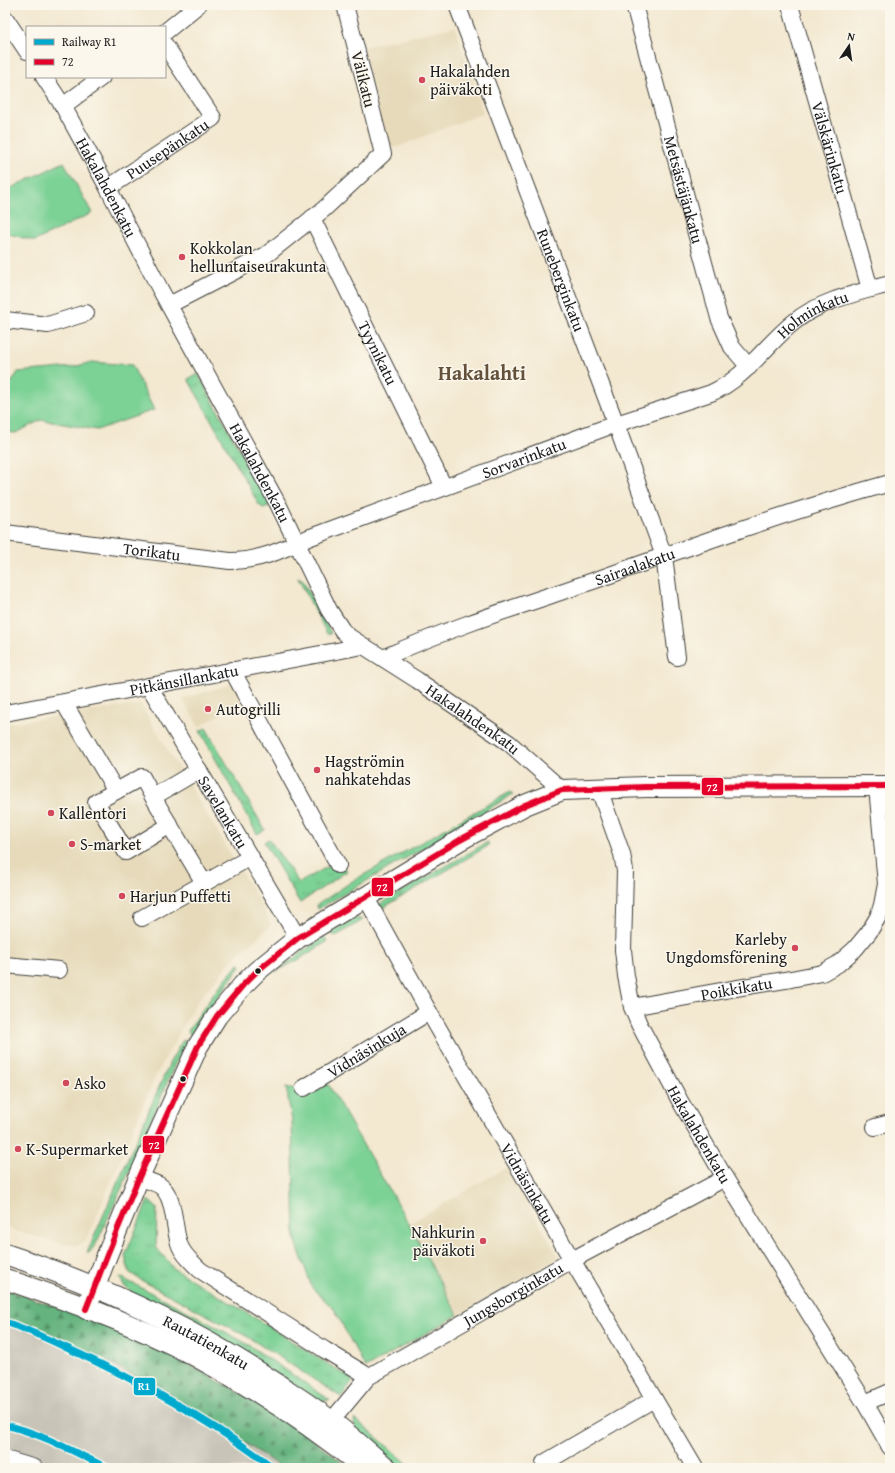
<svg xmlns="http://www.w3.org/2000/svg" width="895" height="1473" font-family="'Gentium Book Plus',serif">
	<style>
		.built { fill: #e6daba }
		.railway { fill: #c8c4b8 }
		.grass { fill: url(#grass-tufts); stroke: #4c7658 }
		.forest { fill: url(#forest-firs); stroke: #40684d }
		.park { fill: #7cd195; stroke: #4c7658 }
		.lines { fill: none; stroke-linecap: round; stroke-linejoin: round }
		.minor-casing { stroke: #3c3b37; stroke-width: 18 }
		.major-casing { stroke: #3c3b37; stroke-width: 22 }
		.minor { stroke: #fff; stroke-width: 16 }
		.major { stroke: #fff; stroke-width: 20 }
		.rail { stroke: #1c1c1c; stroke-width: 3 }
		.bus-1-casing { stroke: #fbf7ec; stroke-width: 9 }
		.bus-1 { stroke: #e4002b; stroke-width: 6 }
		.rail-1-casing { stroke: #fbf7ec; stroke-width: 10 }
		.rail-1 { stroke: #00a9ce; stroke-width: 7 }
		.poi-dot { fill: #d1495b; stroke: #fbf7ec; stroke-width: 1.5 }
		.bus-dot { fill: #1c1c1c; stroke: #fbf7ec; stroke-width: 1.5 }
		.labels { text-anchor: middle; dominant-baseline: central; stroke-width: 3; stroke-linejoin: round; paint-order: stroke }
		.poi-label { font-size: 16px; fill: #1c1c1c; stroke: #fbf7ec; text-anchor: start }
		.street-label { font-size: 16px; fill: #1c1c1c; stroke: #fbf7ec }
		.district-label { font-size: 20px; font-weight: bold; fill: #64513b; stroke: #fbf7ec }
		.line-badge { stroke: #fbf7ec; stroke-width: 1.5 }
		.badge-label { font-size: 11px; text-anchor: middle; font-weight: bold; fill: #fff }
	</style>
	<defs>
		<pattern id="grass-tufts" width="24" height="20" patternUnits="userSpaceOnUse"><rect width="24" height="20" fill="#7cd195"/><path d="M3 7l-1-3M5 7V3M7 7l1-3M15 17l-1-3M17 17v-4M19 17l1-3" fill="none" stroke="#6bb380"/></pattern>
		<pattern id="forest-firs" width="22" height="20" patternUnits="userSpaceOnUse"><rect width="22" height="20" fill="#65b37e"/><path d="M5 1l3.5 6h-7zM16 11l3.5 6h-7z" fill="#529166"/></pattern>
	</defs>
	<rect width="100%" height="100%" fill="#fbf7ec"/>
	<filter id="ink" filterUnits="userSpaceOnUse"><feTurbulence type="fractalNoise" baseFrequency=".025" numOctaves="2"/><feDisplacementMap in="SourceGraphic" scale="8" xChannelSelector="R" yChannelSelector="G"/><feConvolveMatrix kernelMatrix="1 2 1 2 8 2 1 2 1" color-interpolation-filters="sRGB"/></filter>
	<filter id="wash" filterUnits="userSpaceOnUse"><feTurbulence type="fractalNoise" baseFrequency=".012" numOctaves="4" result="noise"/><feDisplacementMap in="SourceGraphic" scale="16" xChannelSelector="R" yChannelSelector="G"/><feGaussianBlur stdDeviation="0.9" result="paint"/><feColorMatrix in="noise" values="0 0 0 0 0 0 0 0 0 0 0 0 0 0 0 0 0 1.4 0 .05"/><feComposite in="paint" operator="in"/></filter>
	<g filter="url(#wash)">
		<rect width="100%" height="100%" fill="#f3e8d0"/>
		<g class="built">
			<polygon points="455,27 483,113 395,148 388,145 362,47"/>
			<polygon points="5,651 10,651 5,689"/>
			<polygon points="234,683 244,700 199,727 183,699"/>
			<polygon points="140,704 262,906 271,925 231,961 196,1003 156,1075 86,1240 79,1245 68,1245 5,1228 5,724"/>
			<polygon points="507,1167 559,1257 458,1315 409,1224"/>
		</g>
		<polygon class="railway" points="5,1318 42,1332 115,1365 204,1415 282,1468 5,1468"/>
		<g class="grass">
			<polygon points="198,374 270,506 263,508 259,505 188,379"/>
			<polygon points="298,578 303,581 331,633 327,634"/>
			<polygon points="206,728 265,830 257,834 200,731"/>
			<polygon points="510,792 513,794 453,831 318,909 317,905 351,882"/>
			<polygon points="269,839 299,883 334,863 343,865 347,871 300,903 264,842"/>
			<polygon points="488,842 488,846 381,909 378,905"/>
			<polygon points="355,918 363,920 336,936 329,933"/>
			<polygon points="324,937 328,941 298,960 275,972 309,947"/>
			<path d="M239 964 241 965 191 1035 188 1031C204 1007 219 985 239 964Z"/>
			<polygon points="183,1040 187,1043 175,1064 134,1161 96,1244 89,1253 87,1253 170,1062"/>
			<polygon points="148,1200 157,1208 156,1247 174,1269 236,1306 353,1380 341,1397 248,1337 139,1279 129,1272 125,1256"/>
			<polygon points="120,1277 193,1314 247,1344 330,1400 321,1401 135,1295 123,1285"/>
			<polygon points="355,1419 413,1468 399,1468 374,1447 355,1428 354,1422"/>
		</g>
		<polygon class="forest" points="5,1289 77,1314 131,1336 171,1355 235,1390 274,1414 308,1436 350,1468 282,1468 204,1415 115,1365 42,1332 5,1318"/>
		<g class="park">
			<polygon points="64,162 92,213 35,241 5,233 5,199 11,188"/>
			<polygon points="92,362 132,365 154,410 97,430 41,420 16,433 5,432 5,383 12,382 18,372 73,367"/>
			<polygon points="328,1084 409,1224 458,1315 365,1368 334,1309 312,1288 295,1239 292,1121 286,1087 301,1090 307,1097"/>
		</g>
	</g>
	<g filter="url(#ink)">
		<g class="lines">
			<g class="minor-casing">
				<g id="minor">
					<path id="s1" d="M457 5 616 424 664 556 677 657"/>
					<path id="s2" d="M634 5 719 318 732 347 749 367"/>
					<path id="s3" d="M790 5 870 289"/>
					<polyline points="5,18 27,51"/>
					<polyline points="165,32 198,5"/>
					<path id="s4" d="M44 77 63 106 108 188 160 289 279 506 329 610 342 630 348 636 417 680 509 743 562 790"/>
					<polyline points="63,106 102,77"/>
					<path id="s5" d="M108 188 213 118 165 45"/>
					<path id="s6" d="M312 218 444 487"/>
					<polyline points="169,305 266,255 324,209 383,154 345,5"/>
					<polyline points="5,320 48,325 86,313"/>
					<path id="s7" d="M5 533 230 561C259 561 282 550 308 538L610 426 711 393C746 378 765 345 794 322 821 300 857 293 890 284"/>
					<path id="s8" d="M383 658C451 627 523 605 593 581 691 546 790 511 890 483"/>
					<polyline points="232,670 338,865"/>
					<path id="s9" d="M149 686 298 938"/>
					<polyline points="64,703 116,791"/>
					<path id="s10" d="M5 713 363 646"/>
					<path id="s11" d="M599 789 622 854 625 871 623 950 626 976 632 1007 639 1024 680 1101 725 1178 865 1403 890 1447"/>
					<polyline points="153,797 204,883"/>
					<polyline points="170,825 126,852 96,802 142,777 153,797 199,770"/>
					<path id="s12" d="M365 896 429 1012 572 1260 695 1468"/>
					<polyline points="142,918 251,857"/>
					<polyline points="5,965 59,970"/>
					<path id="s13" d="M632 1007 737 988 791 979 822 973 838 964 855 949 869 932 878 917 882 905 886 884 877 787"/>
					<path id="s14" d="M304 1088 429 1012"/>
					<polyline points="875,1127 890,1123"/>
					<path d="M139 1177C146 1180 153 1182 159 1185 176 1195 173 1230 180 1246 184 1256 193 1263 200 1270L325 1350 363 1373 368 1377"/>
					<polyline points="865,1403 890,1392"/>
					<path id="s15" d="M324 1430 368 1377 572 1260 725 1178"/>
					<polyline points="5,1459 35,1468"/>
					<polyline points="544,1463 654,1399"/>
				</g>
			</g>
			<g class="major-casing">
				<g id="major">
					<path id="s16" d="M5 1254C100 1285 192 1328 276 1383 294 1395 313 1407 331 1421 350 1435 368 1452 387 1468"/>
					<path d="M5 1279C69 1301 135 1324 195 1356 255 1388 311 1425 364 1468"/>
					<polyline points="86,1309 107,1255 139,1177 198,1046 217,1016 243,985 257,971 298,938 460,840 525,805 562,790 646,787 890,786"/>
				</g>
			</g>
			<use href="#minor" class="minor"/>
			<use href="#major" class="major"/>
			<g class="rail">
				<path d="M5 1322C27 1329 48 1339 69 1349 141 1382 211 1421 274 1468"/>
				<path d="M5 1425C41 1433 74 1452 107 1468"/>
			</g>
			<g class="bus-1-casing">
				<polyline id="bus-1" points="86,1309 107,1255 139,1177 198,1046 217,1016 243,985 257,971 298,938 460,840 525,805 562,790 646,787 890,786"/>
			</g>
			<use href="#bus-1" class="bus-1"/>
			<g class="rail-1-casing">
				<g id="rail-1">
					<path d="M5 1322C27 1329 48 1339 69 1349 141 1382 211 1421 274 1468"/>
					<path d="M5 1425C41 1433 74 1452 107 1468"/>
				</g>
			</g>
			<use href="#rail-1" class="rail-1"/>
		</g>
	</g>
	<g class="poi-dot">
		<circle cx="422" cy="80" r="4"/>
		<circle cx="182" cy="257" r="4"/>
		<circle cx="208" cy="709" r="4"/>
		<circle cx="317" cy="770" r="4"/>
		<circle cx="51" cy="813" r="4"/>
		<circle cx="72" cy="844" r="4"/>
		<circle cx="122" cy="896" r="4"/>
		<circle cx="795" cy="948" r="4"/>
		<circle cx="66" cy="1083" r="4"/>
		<circle cx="18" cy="1149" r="4"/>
		<circle cx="483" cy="1241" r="4"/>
	</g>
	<g class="bus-dot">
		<circle cx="258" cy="971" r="3.5"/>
		<circle cx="183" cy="1079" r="3.5"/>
	</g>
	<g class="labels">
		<g class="poi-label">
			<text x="430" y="71">Hakalahden<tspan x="430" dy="18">päiväkoti</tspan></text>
			<text x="190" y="248">Kokkolan<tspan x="190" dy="18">helluntaiseurakunta</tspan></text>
			<text x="216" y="709">Autogrilli</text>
			<text x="325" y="761">Hagströmin<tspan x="325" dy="18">nahkatehdas</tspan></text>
			<text x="59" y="813">Kallentori</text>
			<text x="80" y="844">S-market</text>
			<text x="130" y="896">Harjun Puffetti</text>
			<text x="787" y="939" text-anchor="end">Karleby<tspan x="787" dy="18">Ungdomsförening</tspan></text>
			<text x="74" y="1083">Asko</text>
			<text x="26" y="1149">K-Supermarket</text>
			<text x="475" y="1232" text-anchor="end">Nahkurin<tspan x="475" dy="18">päiväkoti</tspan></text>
		</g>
		<g class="street-label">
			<text transform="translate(364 79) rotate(76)">Välikatu</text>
			<text stroke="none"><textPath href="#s3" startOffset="148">Välskärinkatu</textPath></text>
			<text stroke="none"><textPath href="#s5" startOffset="71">Puusepänkatu</textPath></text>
			<text stroke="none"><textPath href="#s4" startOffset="127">Hakalahdenkatu</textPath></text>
			<text stroke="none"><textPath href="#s2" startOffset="191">Metsästäjänkatu</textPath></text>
			<text stroke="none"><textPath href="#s1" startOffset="294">Runeberginkatu</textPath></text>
			<text stroke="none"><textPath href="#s7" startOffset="867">Holminkatu</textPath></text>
			<text stroke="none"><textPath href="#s6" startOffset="150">Tyynikatu</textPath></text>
			<text stroke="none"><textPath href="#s7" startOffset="539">Sorvarinkatu</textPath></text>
			<text stroke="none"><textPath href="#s4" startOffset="451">Hakalahdenkatu</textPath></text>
			<text stroke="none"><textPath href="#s7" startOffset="148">Torikatu</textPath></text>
			<text stroke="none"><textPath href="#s8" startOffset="268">Sairaalakatu</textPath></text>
			<text stroke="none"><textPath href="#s10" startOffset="182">Pitkänsillankatu</textPath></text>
			<text stroke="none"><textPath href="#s4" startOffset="787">Hakalahdenkatu</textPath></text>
			<text stroke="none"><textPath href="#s9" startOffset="146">Savelankatu</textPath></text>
			<text stroke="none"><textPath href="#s13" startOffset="106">Poikkikatu</textPath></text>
			<text stroke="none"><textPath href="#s14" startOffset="73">Vidnäsinkuja</textPath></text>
			<text stroke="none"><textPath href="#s11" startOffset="367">Hakalahdenkatu</textPath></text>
			<text stroke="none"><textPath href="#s12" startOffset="330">Vidnäsinkatu</textPath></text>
			<text stroke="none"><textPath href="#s15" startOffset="236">Jungsborginkatu</textPath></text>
			<text stroke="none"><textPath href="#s16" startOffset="220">Rautatienkatu</textPath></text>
		</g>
		<g class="district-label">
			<text x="482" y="372">Hakalahti</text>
		</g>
	</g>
	<g class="line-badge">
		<rect x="701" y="777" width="23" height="19" rx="4" fill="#e4002b"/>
		<rect x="371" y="877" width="23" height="20" rx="4" fill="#e4002b"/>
		<rect x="142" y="1135" width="23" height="19" rx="4" fill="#e4002b"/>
		<rect x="133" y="1377" width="23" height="19" rx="4" fill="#00a9ce"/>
	</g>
	<g class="badge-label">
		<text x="712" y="791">72</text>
		<text x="382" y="891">72</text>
		<text x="154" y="1149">72</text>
		<text x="144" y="1390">R1</text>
	</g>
	<rect width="895" height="1473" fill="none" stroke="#fbf7ec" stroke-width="20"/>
	<rect x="26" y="26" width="140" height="52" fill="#fbf7ec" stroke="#a29f99"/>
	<rect x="34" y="39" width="20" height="6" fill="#00a9ce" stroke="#a29f99"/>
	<text x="62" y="46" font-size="12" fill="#1c1c1c">Railway R1</text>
	<rect x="34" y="59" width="20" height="6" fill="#e4002b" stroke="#a29f99"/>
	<text x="62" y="66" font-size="12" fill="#1c1c1c">72</text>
	<g transform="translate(849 46) rotate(13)" stroke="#fbf7ec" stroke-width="3" paint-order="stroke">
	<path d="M0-3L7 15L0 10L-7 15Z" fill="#1c1c1c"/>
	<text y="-6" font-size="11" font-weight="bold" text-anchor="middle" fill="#1c1c1c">N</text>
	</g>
</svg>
